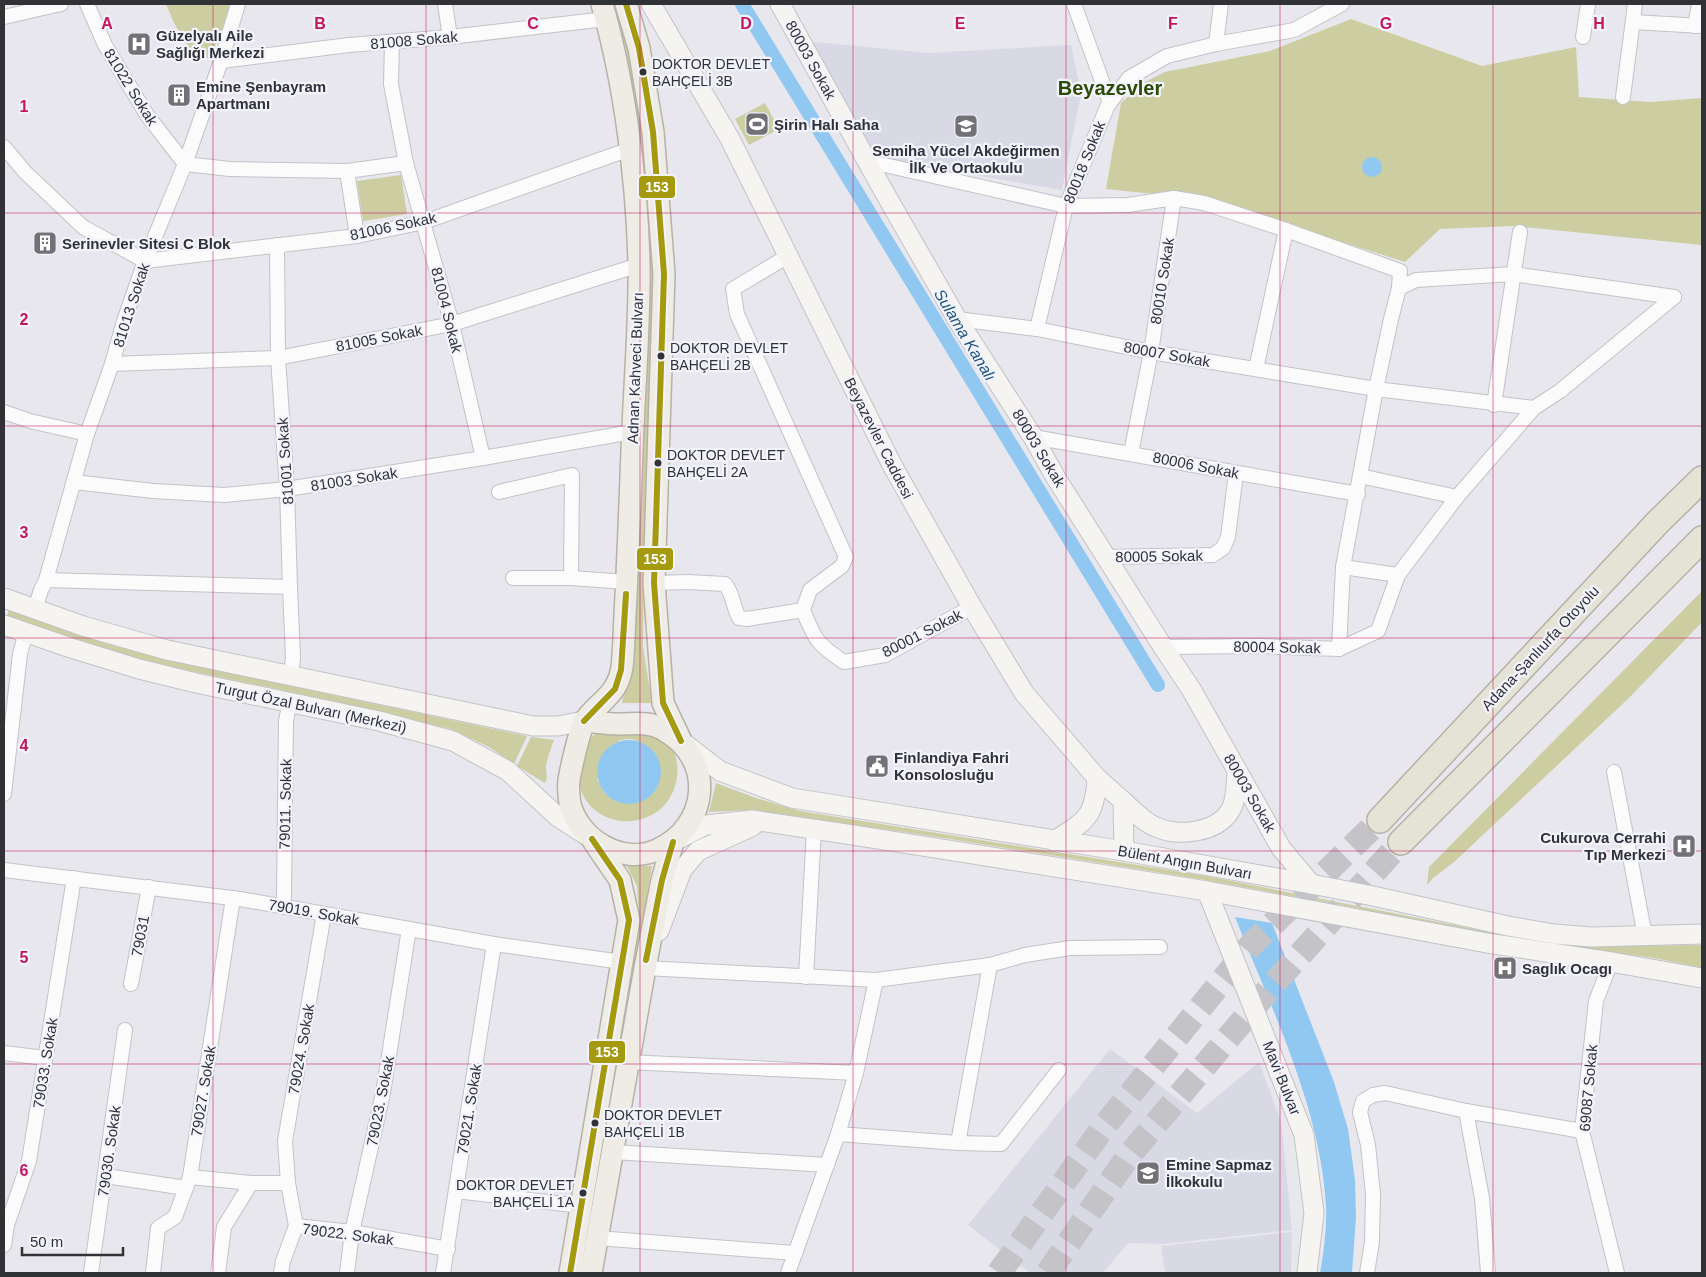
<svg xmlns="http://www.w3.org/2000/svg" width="1706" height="1277" font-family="Arial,sans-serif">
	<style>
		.built { fill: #d8d9e5 }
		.green { fill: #cccea2; fill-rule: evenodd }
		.water { fill: #91c8f2 }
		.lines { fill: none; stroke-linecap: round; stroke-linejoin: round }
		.canal { stroke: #91c8f2; stroke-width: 14 }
		.highway-tunnel { stroke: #c3c3c8; stroke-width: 25; stroke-dasharray: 25 12; stroke-linecap: butt }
		.street-casing { stroke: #c2c3c7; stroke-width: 16 }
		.secondary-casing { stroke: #c2c3c7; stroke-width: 21 }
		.primary-casing { stroke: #b6b2a8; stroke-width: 24 }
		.highway-casing { stroke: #b6b2a8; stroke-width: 28 }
		.street { stroke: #fbfbfc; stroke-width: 14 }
		.secondary { stroke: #f5f4f1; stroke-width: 19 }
		.primary { stroke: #efece5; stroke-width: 21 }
		.highway { stroke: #e5e2d6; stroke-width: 25 }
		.bus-1-casing { stroke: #f2f3fd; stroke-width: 10 }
		.bus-1 { stroke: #a5990e; stroke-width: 6 }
		.grid { fill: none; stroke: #c2185b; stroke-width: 1; stroke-opacity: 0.55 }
		.bus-dot { fill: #313236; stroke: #f2f3fd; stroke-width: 2 }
		.labels { text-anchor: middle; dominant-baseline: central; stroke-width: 4.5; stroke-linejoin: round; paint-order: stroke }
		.bus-label { font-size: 14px; fill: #313236; stroke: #f2f3fd; text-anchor: start }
		.poi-label { font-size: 15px; font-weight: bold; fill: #313236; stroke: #f2f3fd; text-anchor: start }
		.street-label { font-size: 15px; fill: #313236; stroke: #f2f3fd }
		.water-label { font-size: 16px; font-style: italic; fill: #1e577d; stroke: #f2f3fd }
		.district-label { font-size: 20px; font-weight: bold; fill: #2c4b04; stroke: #f2f3fd }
		.grid-label { font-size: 16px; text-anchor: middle; font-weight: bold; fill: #c2185b; stroke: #f2f3fd; stroke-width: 4.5; stroke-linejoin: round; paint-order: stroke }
		.line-badge { stroke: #f2f3fd; stroke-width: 2 }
		.badge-label { font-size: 14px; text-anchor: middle; font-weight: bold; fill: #fff }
	</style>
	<rect width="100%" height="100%" fill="#e7e7ed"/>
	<g class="built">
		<polygon points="805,41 928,53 1071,45 1081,93 1062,190 879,159 811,55"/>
		<polygon points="1110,1049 1197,1113 1259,1062 1281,1121 1292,1230 1161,1244 1128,1243 1103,1273 1030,1273 968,1225"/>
		<polygon points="1292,1232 1291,1273 1165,1273 1161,1246"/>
	</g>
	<g class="green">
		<polygon points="166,4 232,4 210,59 189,48 174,23"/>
		<polygon points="610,4 618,4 621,12 635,79 651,187 655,273 644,562 643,647 652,703 622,703 632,647 645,360"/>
		<polygon points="1351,19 1482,66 1576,47 1579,97 1650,102 1702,98 1702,245 1513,226 1440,229 1405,262 1212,200 1106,189 1121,103 1145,82 1165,72 1270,51"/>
		<polygon points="765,103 779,129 749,145 735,119"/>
		<polygon points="401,175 407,214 363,221 357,181"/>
		<polygon points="1702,591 1702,622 1629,698 1454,862 1433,878 1427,885 1429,867"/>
		<polygon points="9,610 108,644 178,662 527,736 514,764 489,747 451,729 338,702 176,668 134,658 106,650 7,616"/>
		<path d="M641 723C649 730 665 739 671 747 677 754 678 767 677 776 670 838 580 835 578 774 578 768 581 761 582 755 590 724 615 727 641 723ZM628 739 637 740 606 795 597 780 620 740Z"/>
		<path d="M531 737 554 740C551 749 547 757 546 767 546 773 548 778 545 783L517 766Z"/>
		<polygon points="716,783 756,798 800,811 1206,876 1479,930 1594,946 1702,945 1702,968 1654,958 1479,934 1346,906 1205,880 944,838 753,810 709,812"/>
		<polygon points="627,866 652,866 582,1273 579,1273 639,913 637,886"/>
	</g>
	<g class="water">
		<circle cx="1372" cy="167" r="10"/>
		<circle cx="629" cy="772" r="32"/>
		<path d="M1235 917 1272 923 1334 1082 1348 1129 1355 1180 1356 1217 1352 1273H1320C1324 1251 1327 1228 1326 1205 1320 1106 1271 1008 1235 917Z"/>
	</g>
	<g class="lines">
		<polyline class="canal" points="742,4 1158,685"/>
		<g class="highway-tunnel">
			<polyline points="999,1273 1102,1129 1252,944 1380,820"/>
			<polyline points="1048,1273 1127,1158 1271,987 1401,842"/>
		</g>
		<g class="street-casing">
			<g id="street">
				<polyline points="87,4 105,45 147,115 185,164 230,169 347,171 406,163"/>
				<polyline points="445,4 450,37"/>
				<polyline points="1074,4 1110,103"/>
				<polyline points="4,17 61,4"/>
				<polyline points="1633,22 1702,26"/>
				<polyline points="1695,26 1699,4"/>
				<polyline points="1583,37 1588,4"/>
				<polyline points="392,42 391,84 406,163 452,324 483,458"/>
				<polyline points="1216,44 1221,4"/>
				<polyline points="221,61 349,45 450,37 606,19"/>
				<polyline points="1623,97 1635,4"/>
				<polyline points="4,147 25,172 83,227 145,261 357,236 424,222 630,149"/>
				<polyline points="867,161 1066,206 1128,205 1174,198 1204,203 1286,230 1256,369"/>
				<polyline points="347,171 357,236"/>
				<polyline points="277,245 278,358 287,489 290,587 293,658 291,676"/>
				<polyline points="788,256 733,289 737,314 846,557 842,566 810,590 803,610"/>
				<polyline points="1399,288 1416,280 1513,274 1674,297"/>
				<polyline points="957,319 1037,329 1151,352 1376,389 1534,408"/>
				<polyline points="1037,329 1066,206 1108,105 1129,78 1167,56 1216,44 1294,30 1342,4"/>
				<polyline points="112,364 278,358 452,324 639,265"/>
				<polyline points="1494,405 1520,232"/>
				<polyline points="4,412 30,421 87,434"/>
				<polyline points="1033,437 1358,494"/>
				<polyline points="1131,453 1151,352 1174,198"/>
				<polyline points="1360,476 1457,497"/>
				<polyline points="74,482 153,491 224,495 287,489 483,458 632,432"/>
				<polyline points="499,492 572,475 571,578"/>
				<polyline points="1106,557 1213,555 1223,548 1228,537 1236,473"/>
				<polyline points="1343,567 1398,575 1457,497 1534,408 1560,391 1674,297"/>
				<polyline points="513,578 571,578 627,582"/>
				<polyline points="46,580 290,587"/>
				<path d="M654 583 688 582 725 584C733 593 733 607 739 618L747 619 803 610C815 640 817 644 844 662L885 655 972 607"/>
				<polyline points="35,609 41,590 46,580 87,434 112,364 124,321 145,261 185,164 221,61 238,4"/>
				<polyline points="1163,647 1259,646 1339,649 1343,567 1376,389 1391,319 1399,288 1400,271 1286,230"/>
				<polyline points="1339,649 1378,631 1398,575"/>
				<polyline points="1614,772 1645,936"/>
				<polyline points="4,794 20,654 26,632"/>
				<polyline points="4,870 240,899 494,944 622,962"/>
				<polyline points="283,906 284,896 286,721 290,701"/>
				<polyline points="1611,962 1596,1001 1582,1131 1617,1273"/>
				<polyline points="645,968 876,980 990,965 1025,955 1070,948 1160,947"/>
				<polyline points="806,977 814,829"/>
				<polyline points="131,984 149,887"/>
				<polyline points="4,1053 45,1058"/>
				<polyline points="627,1062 856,1073"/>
				<polyline points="1466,1111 1482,1198 1488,1273"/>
				<polyline points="838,1134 958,1143 1001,1144 1059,1070"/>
				<polyline points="958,1143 990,965"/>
				<polyline points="613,1152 827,1165"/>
				<polyline points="106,1176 186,1188"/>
				<polyline points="190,1177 251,1183 288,1183"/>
				<polyline points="456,1191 581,1206"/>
				<polyline points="296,1226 288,1183 285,1141 324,914"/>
				<polyline points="597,1238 795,1253"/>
				<polyline points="4,1245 7,1225 29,1161 74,878"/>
				<polyline points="91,1273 125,1030"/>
				<polyline points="153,1273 158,1228 175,1217 190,1177 233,898"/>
				<polyline points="218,1273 224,1227 251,1183"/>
				<polyline points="281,1273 283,1261 296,1226 352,1232 448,1249"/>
				<polyline points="347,1273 352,1232 383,1093 409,929"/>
				<polyline points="443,1273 494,944"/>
				<polyline points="788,1273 838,1134 856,1073 876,980"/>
				<polyline points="1367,1273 1372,1242 1373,1194 1368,1145 1360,1112 1363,1101 1373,1095 1385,1093 1466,1111 1582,1131"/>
			</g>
		</g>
		<g class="secondary-casing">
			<g id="secondary">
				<polyline points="651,4 730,139 892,465 972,607 1024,693 1097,778 1123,801 1124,851"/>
				<polyline points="780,4 887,197 957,319 1033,437 1056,478 1163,647 1191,689 1281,848 1311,884"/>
				<polyline points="4,598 83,626 167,650 533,726 558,726 584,721"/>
				<polyline points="4,625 71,648 139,669 196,683 379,721 453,741 508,771 558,817 586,835"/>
				<polyline points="685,744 720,771 792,798 1124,851 1311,884 1373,896 1508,926 1554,934 1592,937 1702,934"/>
				<path d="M1123 801C1133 810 1143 822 1156 827 1178 837 1216 833 1230 811 1237 800 1236 782 1237 770"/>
				<polyline points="676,840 706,825 752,820 853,835 1207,891 1487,943 1611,962 1702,978"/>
				<path d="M1054 841C1086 821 1095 817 1097 778"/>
				<polyline points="1207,891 1304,1135 1314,1213 1307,1273"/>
				<polyline points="659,931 682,870 698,851 753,826"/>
			</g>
		</g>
		<g class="primary-casing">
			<g id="primary">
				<polyline points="626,4 639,48 653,132 664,274 654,583 663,703 681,741"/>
				<path d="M584 721C595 722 607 724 619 724 635 724 650 721 664 730 716 759 709 827 657 850 622 865 579 840 570 804 569 797 568 787 569 780 571 768 580 727 586 719 601 700 618 694 622 667 624 650 624 632 625 615 628 560 630 505 632 451 634 389 640 326 639 264 637 181 625 84 602 4"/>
				<polyline points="570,1273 629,920 620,880 594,842"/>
				<polyline points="591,1273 645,968 662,880 673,842"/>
			</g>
		</g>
		<g class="highway-casing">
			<g id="highway">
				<polyline points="1380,820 1658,522 1702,479"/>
				<polyline points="1401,842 1702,539"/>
			</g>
		</g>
		<use href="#street" class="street"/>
		<use href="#secondary" class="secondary"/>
		<use href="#primary" class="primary"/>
		<use href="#highway" class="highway"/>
		<g class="bus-1-casing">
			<g id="bus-1">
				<polyline points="626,4 639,48 653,132 664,274 654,583 663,703 681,741"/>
				<polyline points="584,721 615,689 621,670 626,594"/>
				<polyline points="646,960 662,880 673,842"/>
				<polyline points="570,1273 629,920 620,880 592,839"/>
			</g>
		</g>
		<use href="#bus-1" class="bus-1"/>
	</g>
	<path class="grid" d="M213 4V1273M426 4V1273M640 4V1273M853 4V1273M1066 4V1273M1280 4V1273M1493 4V1273M4 213H1702M4 426H1702M4 638H1702M4 851H1702M4 1064H1702"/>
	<defs>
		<g id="hospital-square" transform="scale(1.25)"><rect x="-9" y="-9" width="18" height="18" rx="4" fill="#717176" stroke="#f2f3fd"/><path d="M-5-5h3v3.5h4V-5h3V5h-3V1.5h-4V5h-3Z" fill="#fff"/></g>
		<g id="building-square" transform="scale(1.25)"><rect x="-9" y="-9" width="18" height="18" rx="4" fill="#717176" stroke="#f2f3fd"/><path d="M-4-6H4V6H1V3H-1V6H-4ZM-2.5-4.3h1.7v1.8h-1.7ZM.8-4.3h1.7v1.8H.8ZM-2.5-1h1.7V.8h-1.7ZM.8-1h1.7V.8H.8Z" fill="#fff"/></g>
		<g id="stadium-square" transform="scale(1.25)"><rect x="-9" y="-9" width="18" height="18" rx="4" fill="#717176" stroke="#f2f3fd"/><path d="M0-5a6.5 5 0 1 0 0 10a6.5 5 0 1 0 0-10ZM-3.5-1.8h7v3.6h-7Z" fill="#fff"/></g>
		<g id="school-square" transform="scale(1.25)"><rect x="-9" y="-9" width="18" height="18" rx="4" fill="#717176" stroke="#f2f3fd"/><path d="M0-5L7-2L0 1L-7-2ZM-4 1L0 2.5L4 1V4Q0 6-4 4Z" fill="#fff"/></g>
		<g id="civic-square" transform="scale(1.25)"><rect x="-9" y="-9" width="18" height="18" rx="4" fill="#717176" stroke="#f2f3fd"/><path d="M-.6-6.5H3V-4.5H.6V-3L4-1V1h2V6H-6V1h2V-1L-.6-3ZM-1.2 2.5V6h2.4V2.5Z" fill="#fff"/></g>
	</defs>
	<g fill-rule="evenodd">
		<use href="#hospital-square" x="139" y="44"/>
		<use href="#building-square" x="179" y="95"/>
		<use href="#stadium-square" x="757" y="124"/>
		<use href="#school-square" x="966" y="126"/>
		<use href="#building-square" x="45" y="243"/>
		<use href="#civic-square" x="877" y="766"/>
		<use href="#hospital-square" x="1684" y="846"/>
		<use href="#hospital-square" x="1505" y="968"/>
		<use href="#school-square" x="1148" y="1173"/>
	</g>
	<g class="bus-dot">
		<circle cx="643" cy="72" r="4.5"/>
		<circle cx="661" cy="356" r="4.5"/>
		<circle cx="658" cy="463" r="4.5"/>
		<circle cx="595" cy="1123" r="4.5"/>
		<circle cx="583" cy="1193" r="4.5"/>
	</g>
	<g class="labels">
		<g class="bus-label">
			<text x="652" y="64">DOKTOR DEVLET<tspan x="652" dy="17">BAHÇELİ 3B</tspan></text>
			<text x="670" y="348">DOKTOR DEVLET<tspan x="670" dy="17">BAHÇELİ 2B</tspan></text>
			<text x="667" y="455">DOKTOR DEVLET<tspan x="667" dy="17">BAHÇELİ 2A</tspan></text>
			<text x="604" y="1115">DOKTOR DEVLET<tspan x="604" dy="17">BAHÇELİ 1B</tspan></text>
			<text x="574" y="1185" text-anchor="end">DOKTOR DEVLET<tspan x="574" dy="17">BAHÇELİ 1A</tspan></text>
		</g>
		<g class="poi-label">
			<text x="156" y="35">Güzelyalı Aile<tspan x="156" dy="17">Sağlığı Merkezi</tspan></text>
			<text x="196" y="86">Emine Şenbayram<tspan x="196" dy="17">Apartmanı</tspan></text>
			<text x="774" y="124">Şirin Halı Saha</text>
			<text x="966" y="150" text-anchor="middle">Semiha Yücel Akdeğirmen<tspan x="966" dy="17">İlk Ve Ortaokulu</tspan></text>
			<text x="62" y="243">Serinevler Sitesi C Blok</text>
			<text x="894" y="757">Finlandiya Fahri<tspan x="894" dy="17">Konsolosluğu</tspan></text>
			<text x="1666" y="837" text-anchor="end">Cukurova Cerrahi<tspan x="1666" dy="17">Tıp Merkezi</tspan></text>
			<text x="1522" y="968">Saglık Ocagı</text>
			<text x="1166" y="1164">Emine Sapmaz<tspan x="1166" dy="17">İlkokulu</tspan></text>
		</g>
		<g class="street-label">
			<text transform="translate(414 40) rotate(-5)">81008 Sokak</text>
			<text transform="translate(811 60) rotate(61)">80003 Sokak</text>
			<text transform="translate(131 87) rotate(58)">81022 Sokak</text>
			<text transform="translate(1084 162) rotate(-68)">80018 Sokak</text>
			<text transform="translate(393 226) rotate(-12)">81006 Sokak</text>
			<text transform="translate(1162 281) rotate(-81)">80010 Sokak</text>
			<text transform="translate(131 305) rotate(-72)">81013 Sokak</text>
			<text transform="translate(447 310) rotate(76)">81004 Sokak</text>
			<text transform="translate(379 338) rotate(-11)">81005 Sokak</text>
			<text transform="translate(1167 354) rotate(10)">80007 Sokak</text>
			<text transform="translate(635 368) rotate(-88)">Adnan Kahveci Bulvarı</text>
			<text transform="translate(879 438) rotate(63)">Beyazevler Caddesi</text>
			<text transform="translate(1039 448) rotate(59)">80003 Sokak</text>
			<text transform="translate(285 461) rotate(-94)">81001 Sokak</text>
			<text transform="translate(1196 465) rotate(11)">80006 Sokak</text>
			<text transform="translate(354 479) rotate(-9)">81003 Sokak</text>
			<text transform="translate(1159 556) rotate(-1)">80005 Sokak</text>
			<text transform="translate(922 633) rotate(-27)">80001 Sokak</text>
			<text transform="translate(1277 647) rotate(1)">80004 Sokak</text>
			<text transform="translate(1540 648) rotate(-47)">Adana-Şanlıurfa Otoyolu</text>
			<text transform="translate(311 707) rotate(12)">Turgut Özal Bulvarı (Merkezi)</text>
			<text transform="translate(1250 793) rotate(60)">80003 Sokak</text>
			<text transform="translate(285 804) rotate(-89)">79011. Sokak</text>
			<text transform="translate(1185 862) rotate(10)">Bülent Angın Bulvarı</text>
			<text transform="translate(314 912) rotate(10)">79019. Sokak</text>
			<text transform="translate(140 936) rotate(-79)">79031</text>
			<text transform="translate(301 1049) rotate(-80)">79024. Sokak</text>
			<text transform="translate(45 1063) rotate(-81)">79033. Sokak</text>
			<text transform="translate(1282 1078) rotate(68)">Mavi Bulvar</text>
			<text transform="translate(1588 1088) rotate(-85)">69087 Sokak</text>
			<text transform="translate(203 1091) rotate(-81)">79027. Sokak</text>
			<text transform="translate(380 1101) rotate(-79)">79023. Sokak</text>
			<text transform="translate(469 1109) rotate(-81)">79021. Sokak</text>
			<text transform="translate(109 1151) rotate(-82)">79030. Sokak</text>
			<text transform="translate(348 1234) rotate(7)">79022. Sokak</text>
		</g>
		<g class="water-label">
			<text transform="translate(965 335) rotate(59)">Sulama Kanalı</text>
		</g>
		<g class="district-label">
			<text x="1110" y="88">Beyazevler</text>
		</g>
	</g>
	<g class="grid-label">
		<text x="107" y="29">A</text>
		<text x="320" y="29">B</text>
		<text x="533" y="29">C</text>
		<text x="746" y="29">D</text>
		<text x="960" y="29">E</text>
		<text x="1173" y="29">F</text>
		<text x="1386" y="29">G</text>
		<text x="1599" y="29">H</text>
		<text x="24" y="112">1</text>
		<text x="24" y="325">2</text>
		<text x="24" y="538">3</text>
		<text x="24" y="751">4</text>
		<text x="24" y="963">5</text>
		<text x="24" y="1176">6</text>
	</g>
	<g class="line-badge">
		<rect x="638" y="175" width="38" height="24" rx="5" fill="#a5990e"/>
		<rect x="636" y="547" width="38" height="24" rx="5" fill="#a5990e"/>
		<rect x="588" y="1040" width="38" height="24" rx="5" fill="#a5990e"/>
	</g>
	<g class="badge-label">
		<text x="657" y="192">153</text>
		<text x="655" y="564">153</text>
		<text x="607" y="1057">153</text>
	</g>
	<rect width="1706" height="1277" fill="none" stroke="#313236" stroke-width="10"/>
	<path d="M22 1247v8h101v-8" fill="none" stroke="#313236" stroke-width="2.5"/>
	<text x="30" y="1247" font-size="15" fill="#313236" stroke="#f2f3fd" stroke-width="4" paint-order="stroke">50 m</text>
</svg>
